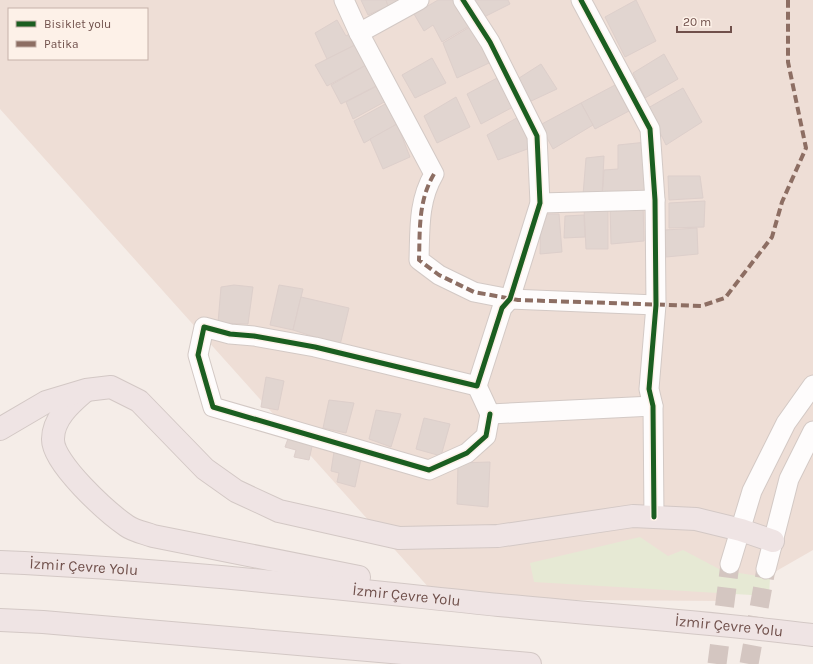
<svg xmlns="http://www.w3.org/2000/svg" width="813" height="664" font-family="Karla,sans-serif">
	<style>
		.residential { fill: #eeded6; fill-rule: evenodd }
		.green { fill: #e6e9d4 }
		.building { fill: #e1d5d0; stroke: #ddcfcb }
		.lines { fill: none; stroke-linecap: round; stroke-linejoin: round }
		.minor-tunnel { stroke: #d4c6c1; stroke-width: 19; stroke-dasharray: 19 10; stroke-linecap: butt }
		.minor-casing { stroke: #d3c9c5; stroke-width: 21 }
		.motorway-casing { stroke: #d3c8c5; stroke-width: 24 }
		.minor { stroke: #fefcfc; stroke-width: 19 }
		.motorway { stroke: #efe4e4; stroke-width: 22 }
		.quiet { stroke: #8d6e63; stroke-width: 4; stroke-dasharray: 8 4; stroke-linecap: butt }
		.cycleway-casing { stroke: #fdf1e8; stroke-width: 8 }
		.cycleway { stroke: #1b5e20; stroke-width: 5 }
		.labels { text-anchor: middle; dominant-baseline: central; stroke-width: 4; stroke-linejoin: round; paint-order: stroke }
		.street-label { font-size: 15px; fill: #70504b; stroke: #fdf1e8 }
	</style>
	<rect width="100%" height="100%" fill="#f5ede8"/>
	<path class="residential" d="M0 0H813V550L724 601 439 599 0 109ZM9 9H147V59H9Z"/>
	<polygon class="green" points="640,537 668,556 683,550 721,570 770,578 769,596 534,582 530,563"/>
	<g class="building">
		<polygon points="361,0 386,0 388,6 368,15"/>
		<polygon points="386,0 404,0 388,6"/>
		<polygon points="438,0 455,0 471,25 442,42 433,25 424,31 414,14"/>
		<polygon points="471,0 508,0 510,4 482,18"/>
		<polygon points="636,0 656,41 625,57 605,17"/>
		<polygon points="337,20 346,36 351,33 357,44 327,59 315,33"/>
		<polygon points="473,25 489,63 457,78 443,43"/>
		<polygon points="357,44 368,64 327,86 315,65"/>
		<polygon points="664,54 678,79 645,98 633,73"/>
		<polygon points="432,58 446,83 415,98 402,75"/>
		<polygon points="368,64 380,84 341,104 331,85"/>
		<polygon points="541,64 557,89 529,102 516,80"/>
		<polygon points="499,77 515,106 481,124 467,94"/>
		<polygon points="379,85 386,101 353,119 346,102"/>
		<polygon points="615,85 629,111 595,129 581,103"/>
		<polygon points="683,88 702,122 666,145 648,108"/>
		<polygon points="456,97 470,127 437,143 424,116"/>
		<polygon points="387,103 397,124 364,143 354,121"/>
		<polygon points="581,103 593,125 553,149 540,125"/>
		<polygon points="520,116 530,148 498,160 487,135"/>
		<polygon points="397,124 410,157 383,169 370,139"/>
		<polygon points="647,142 651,196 602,197 604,170 618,169 618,145"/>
		<polygon points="604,156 602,197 583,195 586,158"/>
		<polygon points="668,176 700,176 703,198 669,200"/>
		<polygon points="705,201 704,227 669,228 669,203"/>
		<polygon points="643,203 644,241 611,244 610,206"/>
		<polygon points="608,205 608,249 586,249 584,208"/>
		<polygon points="541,214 559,214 562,252 540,254"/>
		<polygon points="584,215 585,237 564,238 565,216"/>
		<polygon points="697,228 698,254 666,257 665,230"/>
		<polygon points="234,285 253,287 248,324 218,323 221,287"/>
		<polygon points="279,285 303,289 293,330 270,325"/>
		<polygon points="301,297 349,308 340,345 293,330"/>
		<polygon points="266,377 284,381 278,410 261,407"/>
		<polygon points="329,400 354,403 346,433 323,428"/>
		<polygon points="376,410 401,414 391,447 369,439"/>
		<polygon points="424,418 450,424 441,456 416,449"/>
		<polygon points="289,436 313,442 309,460 294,457 296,450 285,447"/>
		<polygon points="334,452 361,459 355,487 337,482 339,473 331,471"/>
		<polygon points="490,462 488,507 457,504 458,463"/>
	</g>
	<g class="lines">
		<g class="minor-tunnel">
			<polyline points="717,664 730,564"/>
			<polyline points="749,664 766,569"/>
		</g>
		<g class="minor-casing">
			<g id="minor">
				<path d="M344 0 359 33 434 174C418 201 420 230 419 260L439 275 474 292 510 299 656 305"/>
				<polyline points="463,0 490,42 537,136 540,203 510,299 502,308 477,386 315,347 254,336 230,334 204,327 198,355 213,407 429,470 467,453 486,436 490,414"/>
				<polyline points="581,0 650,129 655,200 656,305 649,389 653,406 654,517"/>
				<polyline points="359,33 419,0"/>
				<polyline points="540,203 655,200"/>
				<polyline points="477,386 490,414 653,406"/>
				<polyline points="730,564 752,491 786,423 813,385"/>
				<polyline points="766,569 789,479 813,431"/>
			</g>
		</g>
		<g class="motorway-casing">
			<g id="motorway">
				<path d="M84 392C70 404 53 419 53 439 52 463 108 513 127 526 134 531 145 533 153 536L359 577"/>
				<polyline points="0,429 46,402 86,390 111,387 139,401 205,469 236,491 279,511 399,538 498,536 633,516 696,519 741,530 773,541"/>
				<path id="s1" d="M0 562C167 569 333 588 499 605 603 615 708 622 813 635"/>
				<polyline points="0,620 43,622 530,664"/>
			</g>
		</g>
		<use href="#minor" class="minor"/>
		<use href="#motorway" class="motorway"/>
		<path class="quiet" d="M434 174C418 201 420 230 419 260L439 275 474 292 518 300 701 306 725 298 772 237 782 202 806 148 788 62V0"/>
		<g class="cycleway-casing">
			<g id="cycleway">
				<polyline points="463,0 490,42 537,136 540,203 510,299 502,308 477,386 315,347 254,336 230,334 204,327 198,355 213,407 429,470 467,453 486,436 490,414"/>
				<polyline points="581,0 650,129 655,200 656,305 649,389 653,406 654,517"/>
			</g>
		</g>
		<use href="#cycleway" class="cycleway"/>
	</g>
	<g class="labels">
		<g class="street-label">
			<text stroke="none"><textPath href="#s1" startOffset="84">İzmir Çevre Yolu</textPath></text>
			<text stroke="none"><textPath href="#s1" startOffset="408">İzmir Çevre Yolu</textPath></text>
			<text stroke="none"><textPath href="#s1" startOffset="732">İzmir Çevre Yolu</textPath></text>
		</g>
	</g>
	<rect x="8" y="8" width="140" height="52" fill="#fdf1e8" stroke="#c5b1a9"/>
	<rect x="16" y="21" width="20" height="6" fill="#1b5e20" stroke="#c5b1a9"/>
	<text x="44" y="28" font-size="12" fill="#70504b">Bisiklet yolu</text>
	<rect x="16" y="41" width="20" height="6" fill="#8d6e63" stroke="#c5b1a9"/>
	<text x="44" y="48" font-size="12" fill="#70504b">Patika</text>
	<path d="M677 26v6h54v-6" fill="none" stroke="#70504b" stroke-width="2"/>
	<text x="683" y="26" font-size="12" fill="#70504b" stroke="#fdf1e8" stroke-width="3" paint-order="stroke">20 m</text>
</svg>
